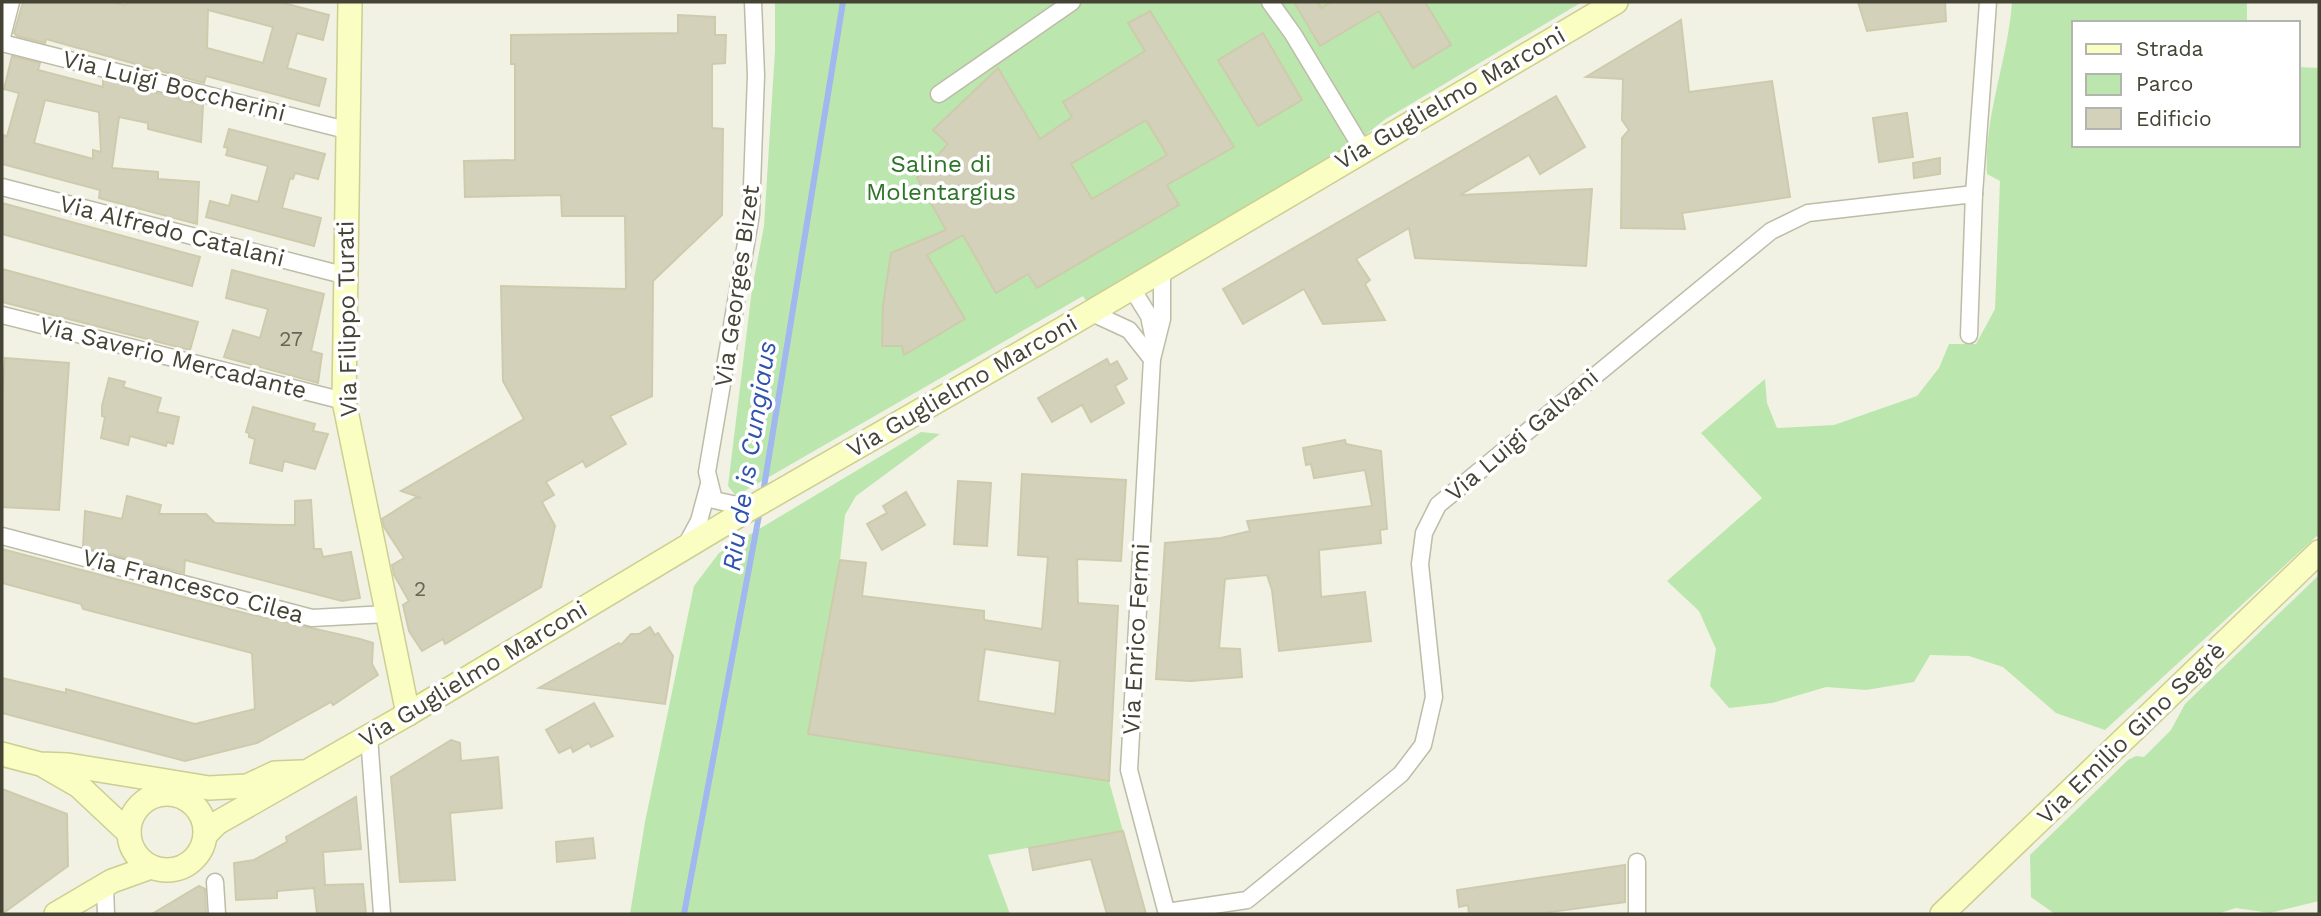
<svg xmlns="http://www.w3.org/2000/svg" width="2321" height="916" font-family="'Work Sans',sans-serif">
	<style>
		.green { fill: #bbe6ad }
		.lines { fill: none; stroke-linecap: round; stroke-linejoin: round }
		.stream { stroke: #a0b7ef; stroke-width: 6 }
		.building { fill: #d3d1ba; stroke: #cecbad; stroke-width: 2; fill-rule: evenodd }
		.street-casing { stroke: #bdbca7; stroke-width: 19 }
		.secondary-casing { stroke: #ccce92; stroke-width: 26 }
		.street { stroke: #fff; stroke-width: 16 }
		.secondary { stroke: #fafec2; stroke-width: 23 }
		.labels { text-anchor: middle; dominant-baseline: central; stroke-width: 7; stroke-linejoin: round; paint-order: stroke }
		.number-label { font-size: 21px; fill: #686656 }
		.street-label { font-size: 24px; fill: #444334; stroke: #fff }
		.park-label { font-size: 24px; fill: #2e7528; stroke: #fff }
		.water-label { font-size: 26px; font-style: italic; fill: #2f52ae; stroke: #fff }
	</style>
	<rect width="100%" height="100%" fill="#f2f2e4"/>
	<g class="green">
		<polygon points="775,2 1582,2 1384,120 1359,140 1087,302 1083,296 736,496 728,486 752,289 764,226 775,50"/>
		<path d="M2012 2H2247V23H2074V145H2298V67L2319 68V534L2105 730 2056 713 2003 667 1969 656 1930 655 1914 682 1866 690 1826 687 1772 703 1729 708 1710 686 1716 649 1699 611 1667 581 1762 498 1701 433 1765 379 1767 403 1777 428 1834 425 1917 396 1939 368 1949 344H1976L1995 309 2000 181 1987 174C1984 115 2008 60 2012 2Z"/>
		<polygon points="921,432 940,434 856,496 845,515 840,560 808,734 1109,781 1123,831 988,855 1010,914 630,914 645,822 694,586 719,553"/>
		<polygon points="2319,575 2319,901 2270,913 2236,908 2217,914 2055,914 2031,897 2030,855 2128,760 2136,756 2144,757 2171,730 2185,704"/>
	</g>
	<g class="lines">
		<g class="stream">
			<polyline points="763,493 843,2"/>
			<polyline points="684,914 760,510"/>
		</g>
	</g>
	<g class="building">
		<path d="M23 2H110L126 5 127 2H280L329 15 323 40 297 33 287 68 326 79 319 106 206 76 204 83 46 39 45 43 17 36 14 33ZM208 10 273 27 263 63 207 48Z"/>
		<polygon points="1294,2 1318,2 1321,8 1331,2 1425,2 1451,45 1413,68 1379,11 1320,46"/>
		<polygon points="1858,2 1945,2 1946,21 1867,31"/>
		<path d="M1150 11 1234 147 1167 185 1179 205 1037 288 1028 274 996 293 963 235 927 255 965 319 904 355 902 346H882L883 305 891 253 946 230 917 178 948 144 933 130 998 68 1040 139 1072 117 1063 102 1145 51 1128 23ZM1146 120 1167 155 1092 199 1071 164Z"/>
		<polygon points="678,15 715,17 715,35 726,35 725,63 712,64 712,128 723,129 722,215 653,281 652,396 610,416 626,444 586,467 583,461 546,482 554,495 542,502 555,526 541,587 445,644 443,639 422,651 409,631 403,605 409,601 394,575 392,565 404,558 384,527 382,519 415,498 422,498 401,491 524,419 503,381 501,286 626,289 625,216 562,216 561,195 465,197 464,161 515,160 515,64 511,64 511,35 678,33"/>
		<polygon points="1681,20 1689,92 1772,81 1790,197 1682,213 1685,229 1621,228 1622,138 1629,130 1622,120 1623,79 1586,77"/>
		<polygon points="1263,33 1302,100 1258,126 1218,60"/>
		<path d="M12 56 40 63 38 70 103 87V79L203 105 201 142 148 129V123L119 117 112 168 158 172V179L199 182 197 224 99 198 100 190 2 164V135L7 136 19 93 4 89ZM45 100 99 112 101 152 93 150V159L34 143Z"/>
		<polygon points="1556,96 1585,147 1540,174 1529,155 1460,195 1592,189 1586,266 1415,258 1409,228 1356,259 1370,280 1365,284 1385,320 1323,324 1304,289 1243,324 1223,289"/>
		<polygon points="1907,113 1913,157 1879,162 1873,118"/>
		<polygon points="229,129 325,154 318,179 295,173 293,179 290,178 282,208 321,218 314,246 206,217 210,201 229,206 232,195 258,202 268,166 226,155 228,148 224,147"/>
		<polygon points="1940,158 1940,174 1914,178 1913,163"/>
		<polygon points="2,203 200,257 192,286 2,234"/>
		<polygon points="2,269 198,322 190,350 2,302"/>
		<polygon points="232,270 324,294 311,351 322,354 318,383 224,357 233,330 260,338 268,309 226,298"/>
		<polygon points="5,358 69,363 59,510 2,507 2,404"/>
		<polygon points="1107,359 1110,365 1117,361 1127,379 1115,386 1124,403 1091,422 1082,405 1052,422 1038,398"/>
		<polygon points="109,378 125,382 123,387 161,398 157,412 179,417 173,444 167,442 166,446 130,436 128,445 101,438 105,417 102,416 102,406"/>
		<polygon points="253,407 315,424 313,431 328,434 315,469 284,461 282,471 250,463 255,439 249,437 249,433 246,432"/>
		<polygon points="1345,440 1346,444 1381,451 1387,529 1380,530 1381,543 1319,550 1321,597 1365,592 1371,641 1279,651 1272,590 1267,575 1225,579 1219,648 1240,649 1242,677 1191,681 1156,679 1165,543 1221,538 1250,531 1247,521 1372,506 1365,470 1314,478 1311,464 1306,465 1303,448"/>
		<path d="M1022 474 1126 480 1121 561 1077 559 1078 603 1118 606 1109 781 808 734 840 560 866 563 862 596 984 611V620L1042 629 1048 557 1018 555ZM985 649 1060 661 1055 714 978 701Z"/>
		<polygon points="958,481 991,483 987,546 954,544"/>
		<polygon points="906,492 925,525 882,550 867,524 887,513 883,506"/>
		<polygon points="127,496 161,505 159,514 206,514 215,523 281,525 295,525 295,501 311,500 314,549 321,549 323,557 351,552 360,598 342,601 185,560 184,573 83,547 85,511 122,519"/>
		<polygon points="2,549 248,614 360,639 373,643 372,664 378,675 333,705 331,702 257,743 185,761 2,713 2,678 66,693 66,689 195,724 255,709 252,653 83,609 81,604 2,583"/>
		<polygon points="650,627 655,635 658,633 673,656 665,704 539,688 619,643 621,645 631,634 639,634"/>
		<polygon points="594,703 613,736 591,747 589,743 573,752 571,747 559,753 546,730"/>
		<polygon points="451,740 460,743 461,761 498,757 502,808 450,813 455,880 400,882 391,777"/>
		<polygon points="2,789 67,814 68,866 2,914"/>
		<polygon points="356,797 361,849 323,852 325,885 363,884 366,914 317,914 314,888 277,891 277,898 236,900 234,863 254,860 287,842 286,837"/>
		<polygon points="1123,831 1146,914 1107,914 1091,859 1033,870 1029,848"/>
		<polygon points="593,838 595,858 557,862 556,842"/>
		<polygon points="1625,865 1625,902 1535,914 1469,914 1468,905 1459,907 1457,890"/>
		<polygon points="199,886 205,889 206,912 203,914 152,914"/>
	</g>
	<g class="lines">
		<g class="street-casing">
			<g id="street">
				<polyline points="1270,2 1293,34 1363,150"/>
				<polyline points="2,37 11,2"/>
				<polyline points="2,43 346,130"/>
				<polyline points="939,94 1072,2"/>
				<polyline points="2,187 343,275"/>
				<polyline points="1974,194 1988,2"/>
				<polyline points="1162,268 1162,319 1152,359 1129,770 1167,914"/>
				<polyline points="1131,287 1149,316 1154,340"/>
				<polyline points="1090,312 1129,330 1152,359"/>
				<polyline points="2,315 344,401"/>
				<polyline points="751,508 714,500 707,472 751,214 756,75 753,2"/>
				<polyline points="2,536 312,618 387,614"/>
				<polyline points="685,547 699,521 709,484"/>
				<polyline points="369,736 382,914"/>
				<polyline points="1637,862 1637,914"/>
				<polyline points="215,882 217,914"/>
				<polyline points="105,887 106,914"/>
				<polyline points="1167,912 1247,900 1401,774 1423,745 1434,697 1420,564 1424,533 1438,505 1771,231 1808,213 1974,194 1969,335"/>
			</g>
		</g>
		<g class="secondary-casing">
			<g id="secondary">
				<polyline points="350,2 344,401 408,714"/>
				<polyline points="2,754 40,764 68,765 209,788 247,786 275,773 302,772"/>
				<polyline points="46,767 79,786 129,833"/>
				<circle cx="167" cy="832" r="38"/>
				<polyline points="206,834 217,823 408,714 751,508 1064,328 1616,2"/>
				<polyline points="56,914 112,881 151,867"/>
				<polyline points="1942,914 2319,552"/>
			</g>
		</g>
		<use href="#street" class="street"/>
		<use href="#secondary" class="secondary"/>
	</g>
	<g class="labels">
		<g class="number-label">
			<text x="291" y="338">27</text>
			<text x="420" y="588">2</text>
		</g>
		<g class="street-label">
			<text transform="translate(174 86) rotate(14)">Via Luigi Boccherini</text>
			<text transform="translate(1450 98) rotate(-30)">Via Guglielmo Marconi</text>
			<text transform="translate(172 231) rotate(14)">Via Alfredo Catalani</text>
			<text transform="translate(737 286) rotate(-82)">Via Georges Bizet</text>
			<text transform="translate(347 319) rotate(-91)">Via Filippo Turati</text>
			<text transform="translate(173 358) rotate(14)">Via Saverio Mercadante</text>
			<text transform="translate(962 386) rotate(-30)">Via Guglielmo Marconi</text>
			<text transform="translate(1522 435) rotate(-40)">Via Luigi Galvani</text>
			<text transform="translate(193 586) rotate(15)">Via Francesco Cilea</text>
			<text transform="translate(1136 639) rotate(-87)">Via Enrico Fermi</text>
			<text transform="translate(473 674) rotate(-31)">Via Guglielmo Marconi</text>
			<text transform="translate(2131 733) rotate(-44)">Via Emilio Gino Segrè</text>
		</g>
		<g class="park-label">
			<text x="941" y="164">Saline di<tspan x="941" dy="28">Molentargius</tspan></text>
		</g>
		<g class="water-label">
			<text transform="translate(749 456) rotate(-81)">Riu de is Cungiaus</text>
		</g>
	</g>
	<rect width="2321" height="916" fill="none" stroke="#444334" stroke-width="7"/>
	<rect x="2072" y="21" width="228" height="126" fill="#ffffff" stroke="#b4b4ae" stroke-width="2"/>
	<rect x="2086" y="44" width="35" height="10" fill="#fafec2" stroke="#b4b4ae" stroke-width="2"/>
	<text x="2136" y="56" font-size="21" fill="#444334">Strada</text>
	<rect x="2086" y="74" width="35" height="21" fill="#bbe6ad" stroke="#b4b4ae" stroke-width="2"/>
	<text x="2136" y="91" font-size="21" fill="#444334">Parco</text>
	<rect x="2086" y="108" width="35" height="21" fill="#d3d1ba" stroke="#b4b4ae" stroke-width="2"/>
	<text x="2136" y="126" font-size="21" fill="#444334">Edificio</text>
</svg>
